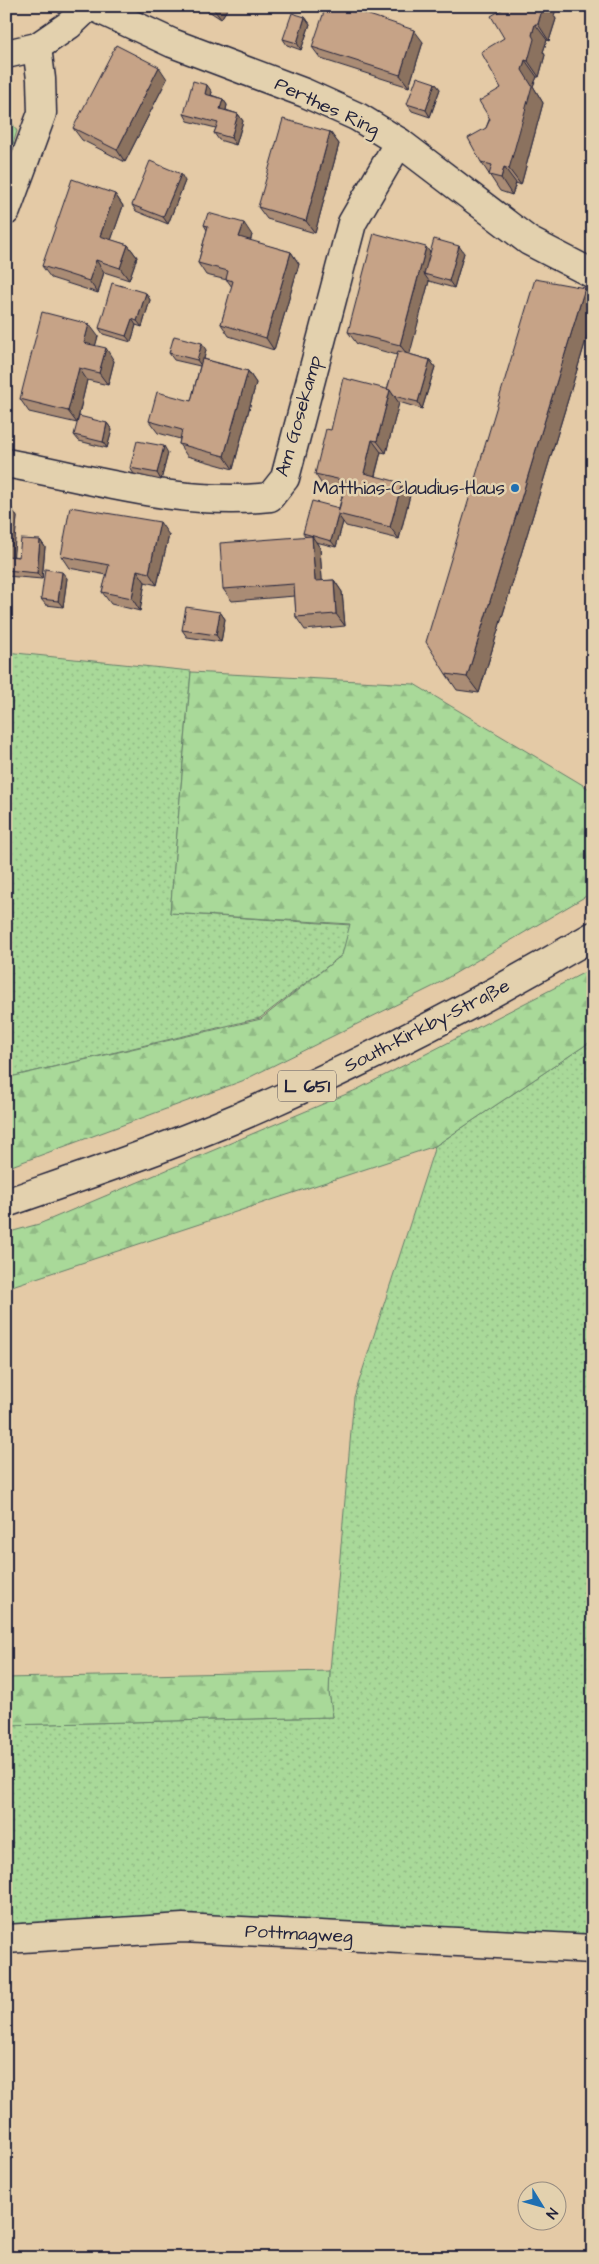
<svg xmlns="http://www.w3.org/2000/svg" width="599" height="2264" font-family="'Architects Daughter',sans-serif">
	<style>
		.grass { fill: url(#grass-dots); stroke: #667e6a }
		.forest { fill: url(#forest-firs); stroke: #667e6a }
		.park { fill: url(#park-crowns); stroke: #667e6a }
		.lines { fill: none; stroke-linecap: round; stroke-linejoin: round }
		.minor-casing { stroke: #22223b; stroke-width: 31 }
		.major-casing { stroke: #22223b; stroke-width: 31 }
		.minor { stroke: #e3d1ae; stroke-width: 28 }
		.major { stroke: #e3d1ae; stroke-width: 28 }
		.wall { fill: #aa8c74; stroke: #22223b }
		.shaded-wall { fill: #8b725e; stroke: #22223b }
		.building { fill: #c6a387; stroke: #22223b }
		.poi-dot { fill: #1f6fb2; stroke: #e3d1ae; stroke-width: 2 }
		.labels { text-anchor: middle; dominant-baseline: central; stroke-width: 5; stroke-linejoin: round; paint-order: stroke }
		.shield { fill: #e3d1ae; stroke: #5c565e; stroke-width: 1 }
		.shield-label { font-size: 18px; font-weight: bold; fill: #22223b }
		.street-label { font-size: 19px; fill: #22223b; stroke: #e3d1ae }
		.poi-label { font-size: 19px; fill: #22223b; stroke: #e3d1ae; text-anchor: end }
	</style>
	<defs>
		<pattern id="grass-dots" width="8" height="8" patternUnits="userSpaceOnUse" patternTransform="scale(1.25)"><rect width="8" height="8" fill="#a9d999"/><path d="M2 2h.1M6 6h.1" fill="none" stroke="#91ba85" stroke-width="1.8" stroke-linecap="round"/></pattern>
		<pattern id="forest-firs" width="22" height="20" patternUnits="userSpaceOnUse" patternTransform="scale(1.25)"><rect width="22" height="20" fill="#a9d999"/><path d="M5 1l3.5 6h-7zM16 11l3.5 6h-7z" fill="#91ba85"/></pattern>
		<pattern id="park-crowns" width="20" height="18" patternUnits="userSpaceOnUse" patternTransform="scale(1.25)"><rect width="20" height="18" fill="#a9d999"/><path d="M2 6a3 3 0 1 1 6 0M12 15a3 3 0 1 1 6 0" fill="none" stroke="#91ba85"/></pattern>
	</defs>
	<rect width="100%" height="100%" fill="#e4caa6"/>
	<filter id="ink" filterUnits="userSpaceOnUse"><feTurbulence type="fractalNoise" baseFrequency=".02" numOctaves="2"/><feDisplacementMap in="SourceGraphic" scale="10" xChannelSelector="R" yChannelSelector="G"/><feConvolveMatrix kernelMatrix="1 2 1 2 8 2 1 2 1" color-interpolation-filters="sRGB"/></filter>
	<g filter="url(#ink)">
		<g class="grass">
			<polygon points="6,652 191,671 170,913 351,925 342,955 260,1018 6,1078"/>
			<polygon points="593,1040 593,1942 6,1931 6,1725 333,1717 329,1693 330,1671 354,1397 435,1146"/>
		</g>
		<g class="forest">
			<polygon points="191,672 414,684 593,791 593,892 432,987 242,1081 6,1168 6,1078 261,1019 342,955 350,924 170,913"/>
			<polygon points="593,968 593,1040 435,1146 6,1288 6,1233 39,1224 356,1090"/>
			<polygon points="330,1671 329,1693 333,1717 6,1725 6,1678"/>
		</g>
		<polygon class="park" points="6,113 17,131 6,167"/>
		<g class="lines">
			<g class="minor-casing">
				<g id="minor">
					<polyline points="92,6 172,43 305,93 358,117 399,142 529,241 593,274"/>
					<polyline points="6,54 37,47 69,25 89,6"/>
					<polyline points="6,211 42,113 41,79 37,47"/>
					<path d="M6 463C93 479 181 507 270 497L285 478 352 223 399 142"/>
					<polyline points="6,1939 183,1928 593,1949"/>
				</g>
			</g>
			<g class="major-casing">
				<path id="major" d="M6 1203C95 1172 185 1142 271 1103 381 1054 489 997 593 936"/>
			</g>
			<use href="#minor" class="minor"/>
			<use href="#major" class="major"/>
		</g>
		<g class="wall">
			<polygon points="201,6 229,6 221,19"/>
			<polygon points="554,16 556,19 549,41 547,40 543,52 545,55 539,77 537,77 533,86 543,103 521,185 516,183 512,195 500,191 481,162 486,128 501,88 504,38"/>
			<polygon points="305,17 310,24 301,50 287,45 283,39"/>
			<polygon points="423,42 409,87 321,59 312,47"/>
			<polygon points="167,79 125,162 82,140 73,128"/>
			<polygon points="435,83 440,89 430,117 412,111 407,104"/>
			<polygon points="212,92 211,95 223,99 227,105 226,110 238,114 243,121 236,145 219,140 214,133 216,128 188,121 184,114"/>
			<polygon points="330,132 339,144 315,233 267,219 258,207"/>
			<polygon points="185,181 168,224 136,211 132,205"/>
			<polygon points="115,194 123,206 111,240 128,245 137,257 129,280 104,272 98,293 51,278 42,266"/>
			<polygon points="204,225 252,235 250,241 291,252 299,264 274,350 229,336 221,324 232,287 227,280 206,275 198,263 207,230"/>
			<polygon points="430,252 464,253 454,288 429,281 409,354 430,360 435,367 422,409 399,402 386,453 381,452 375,476 410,495 399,539 346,526 343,522 336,547 316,542 320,548 322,581 334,580 342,592 345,626 305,630 296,617 295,596 232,601 223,589 305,536 303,533 339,508 343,491 323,486 315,474 331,430 387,390 397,355 357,344 348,332"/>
			<polygon points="585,288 593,298 593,317 479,693 457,690 446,674"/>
			<polygon points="146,293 150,300 142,327 136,325 131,342 103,334 99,328"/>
			<polygon points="98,336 95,346 114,361 108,385 87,380 77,423 29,412 20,399"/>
			<polygon points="206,350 204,359 248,371 256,383 233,469 187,456 179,444 180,439 158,433 149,421 191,401 200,366 174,360 169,353"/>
			<polygon points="107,423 112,430 107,448 79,441 74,435"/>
			<polygon points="168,453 161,480 134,474 130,468"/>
			<polygon points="6,504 9,504 17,517 13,556 19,557 40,540 45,547 42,579 6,576"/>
			<polygon points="169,535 157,585 145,582 140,611 111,604 102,592 107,575 69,568 61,556"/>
			<polygon points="67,578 63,607 46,605 41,599"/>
			<polygon points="220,612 225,619 221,642 187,637 182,630"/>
		</g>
		<g class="shaded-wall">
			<polygon points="213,6 229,6 221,19 212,7"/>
			<polygon points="543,6 557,6 554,16 556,19 549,41 538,24"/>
			<polygon points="305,17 310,24 301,50 297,43"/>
			<polygon points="535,24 547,40 543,52 545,55 539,77 528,61 532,35"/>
			<polygon points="414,30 423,42 409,87 400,75"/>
			<polygon points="525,60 537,77 533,86 543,103 521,185 509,169 522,70"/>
			<polygon points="159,67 167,79 125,162 117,150"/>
			<polygon points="435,83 440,89 430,117 426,110"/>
			<polygon points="207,85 212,92 210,100 205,94"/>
			<polygon points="223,99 227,105 225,115 220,109"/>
			<polygon points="238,114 243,121 236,145 231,138"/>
			<polygon points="330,132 339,144 315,233 306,221"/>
			<polygon points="504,167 516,183 512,195 501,178"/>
			<polygon points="181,174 185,181 168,224 163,217"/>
			<polygon points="115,194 123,206 108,249 100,236"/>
			<polygon points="244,223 252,235 248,250 239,237"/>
			<polygon points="128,245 137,257 129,280 120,268"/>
			<polygon points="459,246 464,253 454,288 449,281"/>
			<polygon points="426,247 435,259 424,274 429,281 409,357 400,345"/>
			<polygon points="291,252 299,264 274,350 266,338"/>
			<polygon points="96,260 104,272 98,293 89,281"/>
			<polygon points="585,288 593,298 593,317 479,693 467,677"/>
			<polygon points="146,293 150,300 142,327 137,321"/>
			<polygon points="132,319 136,325 131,342 126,336"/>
			<polygon points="89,324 98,336 93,355 84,343"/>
			<polygon points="202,343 206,350 202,367 197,360"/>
			<polygon points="106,348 114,361 108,385 99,373"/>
			<polygon points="430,360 435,367 422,409 418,402"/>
			<polygon points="79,368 87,380 77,423 68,411"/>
			<polygon points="248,371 256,383 233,469 224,456"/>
			<polygon points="390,390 399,403 386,453 377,441"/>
			<polygon points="107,423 112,430 107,448 103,442"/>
			<polygon points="372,440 381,452 372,486 364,473"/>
			<polygon points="164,446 168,453 161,480 157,473"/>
			<polygon points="402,483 410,495 399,539 390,527"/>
			<polygon points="9,504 17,517 13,563 6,554 6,527"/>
			<polygon points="338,515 343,522 336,547 331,541"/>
			<polygon points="160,522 169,535 157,585 149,573"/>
			<polygon points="312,536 320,548 323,594 315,581"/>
			<polygon points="40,540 45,547 42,579 37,573"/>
			<polygon points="137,570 145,582 140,611 132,598"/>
			<polygon points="62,572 67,578 63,607 58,601"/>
			<polygon points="334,580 342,592 345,626 336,614"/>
			<polygon points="220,612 225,619 221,642 216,635"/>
		</g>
		<g class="building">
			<polygon points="326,6 342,6 414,30 400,75 312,47"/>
			<polygon points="508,6 543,6 538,24 535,24 532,35 534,39 528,61 525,60 522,70 532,86 509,169 504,167 501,178 489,175 492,165 481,162 468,138 486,128 490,119 479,101 501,88 481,52 504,38 491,16"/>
			<polygon points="292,13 305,17 297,43 283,39"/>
			<polygon points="116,45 159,67 117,150 73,128"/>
			<polygon points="417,77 435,83 426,110 407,104"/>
			<polygon points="193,81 207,85 205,94 223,99 220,109 238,114 231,138 214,133 218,123 184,114"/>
			<polygon points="283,119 330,132 306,221 258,207"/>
			<polygon points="150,161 181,174 163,217 132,205"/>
			<polygon points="72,179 115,194 100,236 128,245 120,268 96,260 89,281 42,266"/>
			<polygon points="593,190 593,199 591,199"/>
			<polygon points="208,213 244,223 239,237 291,252 266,338 221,324 233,281 226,279 228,271 198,263 208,226 204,225"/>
			<polygon points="374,233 426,247 400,345 348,332"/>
			<polygon points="434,239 459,246 449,281 424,274"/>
			<polygon points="535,279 585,288 467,677 446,674 426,642"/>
			<polygon points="112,283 146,293 137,321 132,319 126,336 99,328"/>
			<polygon points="42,312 89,324 84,343 106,348 99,373 79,368 68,411 20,399"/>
			<polygon points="174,336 202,343 197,360 169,353"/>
			<polygon points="398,351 430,360 418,402 394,396 390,390 387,390"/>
			<polygon points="202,359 248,371 224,456 179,444 182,430 149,421 157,392 191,401"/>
			<polygon points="343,378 390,390 377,441 372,440 364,473 402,483 390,527 338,514 346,481 315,474 326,429 331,430"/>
			<polygon points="79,416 107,423 103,442 74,435"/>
			<polygon points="137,441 164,446 157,473 130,468"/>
			<polygon points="312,501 339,508 338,514 338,515 331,541 303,533"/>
			<polygon points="6,504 9,504 6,527"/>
			<polygon points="70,507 160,522 149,573 137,570 132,598 102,592 109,565 61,556"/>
			<polygon points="312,536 315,581 334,580 336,614 296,617 294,584 223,589 220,543"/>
			<polygon points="21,539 40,540 37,573 6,570 6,556 19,557"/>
			<polygon points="45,569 62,572 58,601 41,599"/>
			<polygon points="186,607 220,612 216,635 182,630"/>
		</g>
	</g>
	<circle class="poi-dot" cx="515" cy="488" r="5"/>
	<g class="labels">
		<rect class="shield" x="278" y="1070.5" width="58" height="31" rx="4"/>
		<g class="shield-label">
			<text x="307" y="1086">L 651</text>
		</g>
		<g class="street-label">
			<text transform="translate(327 107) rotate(25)">Perthes Ring</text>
			<text transform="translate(299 416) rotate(-74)">Am Gosekamp</text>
			<text transform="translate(427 1026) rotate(-27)">South-Kirkby-Straße</text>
			<text transform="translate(299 1934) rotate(3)">Pottmagweg</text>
		</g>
		<g class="poi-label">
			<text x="505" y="488">Matthias-Claudius-Haus</text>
		</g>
	</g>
	<rect width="599" height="2264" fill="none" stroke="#e3d1ae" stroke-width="25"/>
	<rect x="12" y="12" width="574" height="2239" fill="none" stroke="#22223b" stroke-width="2" filter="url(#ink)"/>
	<g transform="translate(542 2206) rotate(127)"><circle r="24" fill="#e3d1ae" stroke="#968b80"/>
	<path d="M0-4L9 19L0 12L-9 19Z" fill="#1f6fb2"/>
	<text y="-8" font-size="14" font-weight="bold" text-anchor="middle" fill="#22223b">N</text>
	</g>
</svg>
